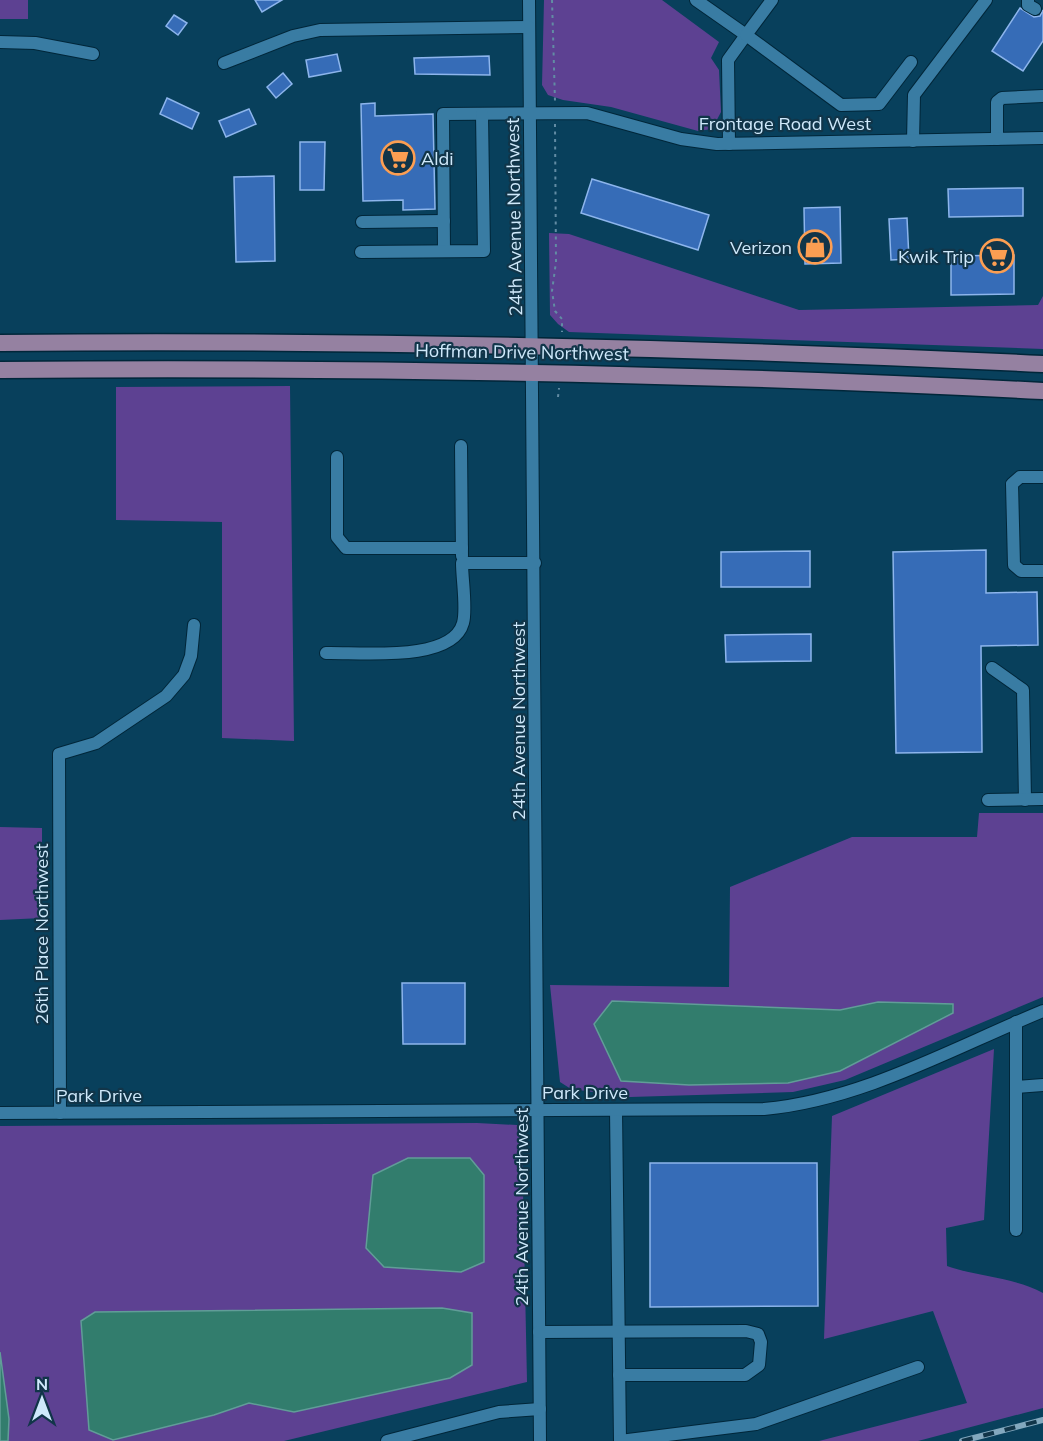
<svg xmlns="http://www.w3.org/2000/svg" width="1043" height="1441" font-family="Mulish,sans-serif">
	<style>
		.green { fill: #5d4192 }
		.water { fill: #327d6d; stroke: #619d98; stroke-width: 1.5 }
		.building { fill: #366cb7; stroke: #8db5ec; stroke-width: 1.5 }
		.lines { fill: none; stroke-linecap: round; stroke-linejoin: round }
		.minor-casing { stroke: #012639; stroke-width: 14 }
		.major-casing { stroke: #012639; stroke-width: 19 }
		.path { stroke: #628ca4; stroke-width: 2; stroke-dasharray: 3 4.5; stroke-linecap: butt }
		.minor { stroke: #397ca3; stroke-width: 12 }
		.major { stroke: #9581a1; stroke-width: 16 }
		.rail-casing { stroke: #83a8be; stroke-width: 6 }
		.rail { stroke: #113549; stroke-width: 4; stroke-dasharray: 11; stroke-linecap: butt }
		.labels { text-anchor: middle; dominant-baseline: central; stroke-width: 4.5; stroke-linejoin: round; paint-order: stroke }
		.street-label { font-size: 18px; fill: #cfe9fb; stroke: #113549 }
		.poi-label { font-size: 18px; fill: #cfe9fb; stroke: #113549; text-anchor: end }
	</style>
	<rect width="100%" height="100%" fill="#08405c"/>
	<g class="green">
		<rect x="0" y="0" width="28" height="19"/>
		<polygon points="544,0 662,0 719,42 711,58 719,70 721,112 712,129 698,131 611,107 563,100 548,95 542,85"/>
		<polygon points="549,233 569,234 799,310 1038,305 1043,296 1043,349 569,332 558,324 550,315"/>
		<polygon points="290,386 294,741 222,738 222,522 116,520 116,387"/>
		<polygon points="979,813 1043,813 1043,997 845,1080 793,1092 630,1097 571,1089 560,1082 550,985 729,987 730,887 852,837 977,837"/>
		<polygon points="0,827 42,828 42,918 0,920"/>
		<path d="M994 1049 984 1220 946 1228 947 1266C978 1277 1014 1277 1043 1293V1408L918 1441H819L967 1403 933 1311 824 1339 832 1116Z"/>
		<polygon points="477,1123 517,1125 522,1143 527,1382 284,1441 0,1441 0,1126"/>
	</g>
	<g class="water">
		<polygon points="612,1001 840,1010 878,1002 953,1004 953,1013 840,1071 788,1083 689,1085 621,1081 594,1024"/>
		<polygon points="408,1158 470,1158 484,1175 484,1262 461,1272 384,1267 366,1248 373,1175"/>
		<polygon points="442,1308 472,1313 472,1365 450,1378 294,1412 249,1403 214,1415 113,1440 89,1430 81,1321 95,1312"/>
		<polygon points="0,1352 9,1419 8,1441 0,1441"/>
	</g>
	<g class="building">
		<polygon points="255,0 282,0 262,12"/>
		<polygon points="1020,8 1034,17 1040,16 1043,10 1043,41 1023,71 992,51"/>
		<polygon points="174,15 187,23 178,35 166,26"/>
		<polygon points="337,54 341,71 309,77 306,60"/>
		<polygon points="489,56 490,75 415,74 414,58"/>
		<polygon points="283,73 292,84 276,98 267,87"/>
		<polygon points="167,98 199,113 192,129 160,114"/>
		<polygon points="375,103 375,116 433,114 435,209 403,210 403,200 363,201 361,104"/>
		<polygon points="249,109 256,124 226,137 219,121"/>
		<polygon points="300,142 325,142 324,190 300,190"/>
		<polygon points="274,176 275,261 236,262 234,177"/>
		<polygon points="592,179 709,215 698,250 581,213"/>
		<polygon points="1023,188 1023,216 949,217 948,189"/>
		<polygon points="840,207 841,263 805,264 804,208"/>
		<polygon points="907,218 909,259 891,260 889,219"/>
		<polygon points="1014,255 1014,294 951,295 951,256"/>
		<polygon points="986,550 986,593 1037,592 1038,645 981,646 982,752 896,753 893,552"/>
		<polygon points="810,551 810,587 721,587 721,552"/>
		<polygon points="811,634 811,661 726,662 725,635"/>
		<polygon points="402,983 465,983 465,1044 403,1044"/>
		<polygon points="650,1163 817,1163 818,1306 650,1307"/>
	</g>
	<g class="lines">
		<g class="minor-casing">
			<g id="minor">
				<polyline points="529,0 540,1441"/>
				<polyline points="696,0 746,35 728,60 729,144"/>
				<polyline points="772,0 746,35 841,105 879,104 911,62"/>
				<polyline points="1028,0 1028,5 1035,9"/>
				<polyline points="0,42 35,43 93,54"/>
				<polyline points="224,63 293,36 320,30 529,27"/>
				<polyline points="997,139 997,102 1002,98 1043,96"/>
				<polyline points="913,141 914,95 986,0"/>
				<polyline points="362,222 444,221"/>
				<polyline points="444,251 443,114 587,113 681,139 717,144 1043,138"/>
				<polyline points="361,252 484,251 482,114"/>
				<polyline points="461,446 462,556"/>
				<polyline points="337,457 337,537 346,548 462,548"/>
				<polyline points="1043,477 1020,477 1012,484 1014,565 1021,571 1043,571"/>
				<path d="M326 653C359 652 452 663 463 623 467 609 462 579 462 563H535"/>
				<polyline points="992,668 1023,690 1025,800"/>
				<polyline points="988,800 1043,799"/>
				<polyline points="1016,1087 1043,1085"/>
				<polyline points="616,1110 620,1441"/>
				<path d="M0 1113 764 1109C862 1100 953 1048 1043 1011"/>
				<polyline points="60,1113 59,754 96,743 166,696 184,675 191,656 194,625"/>
				<polyline points="1016,1230 1016,1022"/>
				<polyline points="539,1332 746,1331 758,1334 761,1342 759,1365 745,1375 619,1375"/>
				<polyline points="387,1441 499,1412 540,1409"/>
				<polyline points="620,1441 756,1424 918,1367"/>
			</g>
		</g>
		<g class="major-casing">
			<g id="major">
				<path d="M0 343C348 340 695 347 1043 364"/>
				<path d="M0 370C348 367 695 373 1043 391"/>
			</g>
		</g>
		<g class="path">
			<polyline points="552,0 555,101"/>
			<polyline points="555,124 556,262 552,291 555,311 562,319 562,332"/>
			<polyline points="558,397 559,388"/>
		</g>
		<use href="#minor" class="minor"/>
		<use href="#major" class="major"/>
		<g class="rail-casing">
			<polyline id="rail" points="962,1441 1043,1420"/>
		</g>
		<use href="#rail" class="rail"/>
	</g>
	<defs>
		<g id="supermarket-ring" transform="scale(1.725)"><circle r="9.5" fill="#113549" stroke="#fc9e52" stroke-width="1.5"/><path d="M-6-5.5h2.5l.6 2H6L4.5 2H-2.5L-4.4-4H-6ZM-1.5 3.2a1.3 1.3 0 1 0 .1 0ZM3 3.2a1.3 1.3 0 1 0 .1 0Z" fill="#fc9e52"/></g>
		<g id="shop-ring" transform="scale(1.725)"><circle r="9.5" fill="#113549" stroke="#fc9e52" stroke-width="1.5"/><path d="M-5-2.5h2.3a2.7 3.5 0 0 1 5.4 0H5L5.5 6h-11ZM-1.5-2.5h3a1.5 2.3 0 0 0-3 0Z" fill="#fc9e52"/></g>
	</defs>
	<g fill-rule="evenodd">
		<use href="#supermarket-ring" x="398" y="158"/>
		<use href="#shop-ring" x="815" y="247"/>
		<use href="#supermarket-ring" x="997" y="256"/>
	</g>
	<g class="labels">
		<g class="street-label">
			<text x="785" y="123">Frontage Road West</text>
			<text transform="translate(514 217) rotate(-91)">24th Avenue Northwest</text>
			<text transform="translate(522 352) rotate(1)">Hoffman Drive Northwest</text>
			<text transform="translate(518 721) rotate(-90)">24th Avenue Northwest</text>
			<text transform="translate(41 934) rotate(-90)">26th Place Northwest</text>
			<text x="585" y="1092">Park Drive</text>
			<text x="99" y="1095">Park Drive</text>
			<text transform="translate(521 1207) rotate(-90)">24th Avenue Northwest</text>
		</g>
		<g class="poi-label">
			<text x="421" y="158" text-anchor="start">Aldi</text>
			<text x="792" y="247">Verizon</text>
			<text x="974" y="256">Kwik Trip</text>
		</g>
	</g>
	<g transform="translate(42 1399)" stroke="#113549" stroke-width="4.5" paint-order="stroke">
	<path d="M0-4.5L10 22L0 15L-10 22Z" fill="#cfe9fb"/>
	<text y="-9" font-size="16" font-weight="bold" text-anchor="middle" fill="#cfe9fb">N</text>
	</g>
</svg>
